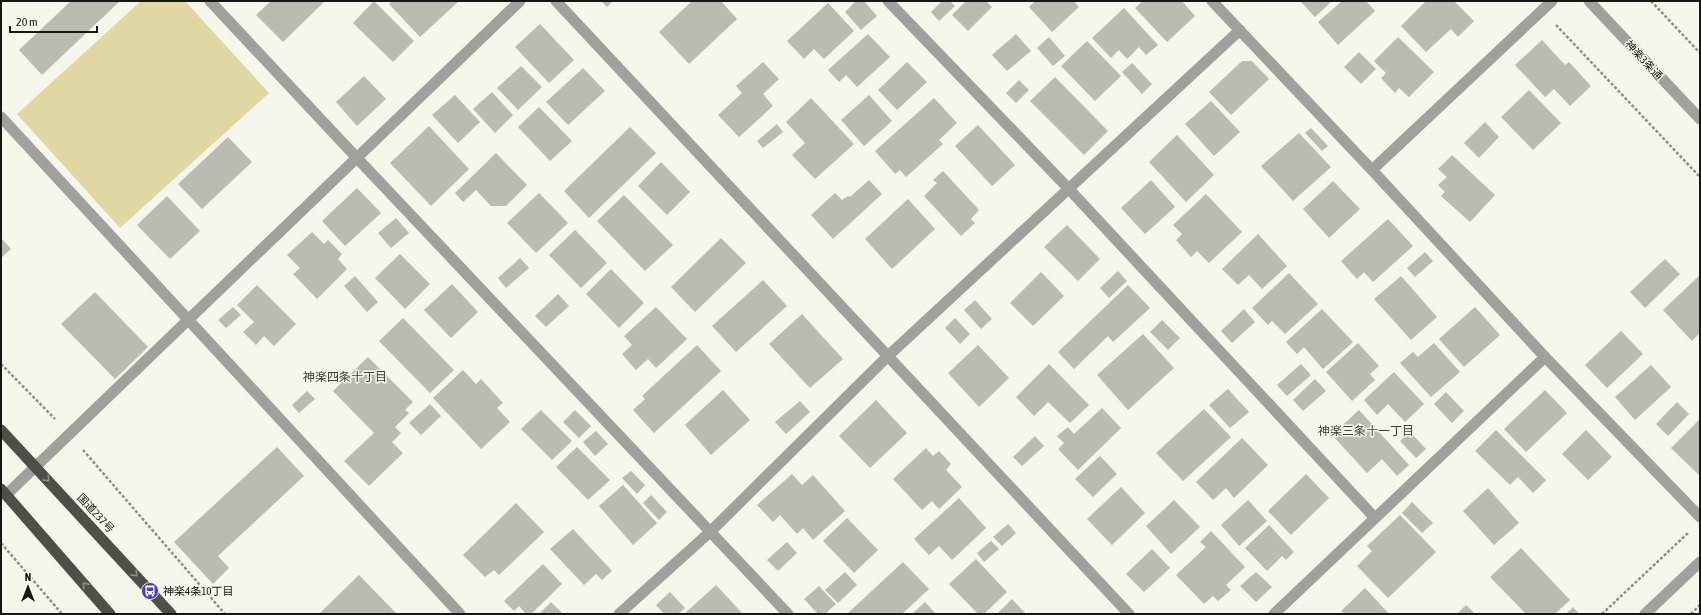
<svg xmlns="http://www.w3.org/2000/svg" width="1701" height="615" font-family="'Asap Condensed','Noto Sans JP',sans-serif">
	<style>
		.green { fill: #e0d8a3 }
		.building { fill: #bcbbb2 }
		.lines { fill: none; stroke-linecap: round; stroke-linejoin: round }
		.path { stroke: #8f8f88; stroke-width: 2.5; stroke-dasharray: 3 2; stroke-linecap: butt }
		.minor { stroke: #a0a09c; stroke-width: 11 }
		.tertiary { stroke: #a0a09c; stroke-width: 11 }
		.trunk { stroke: #4f4e48; stroke-width: 11 }
		.oneway { stroke: #92918a }
		.labels { text-anchor: middle; dominant-baseline: central; stroke-width: 3; stroke-linejoin: round; paint-order: stroke }
		.street-label { font-size: 11px; fill: #161612; stroke: #f7f6ed }
		.poi-label { font-size: 11px; fill: #161612; stroke: #f7f6ed; text-anchor: start }
		.neighbourhood-label { font-size: 12px; fill: #3f3e37; stroke: #f7f6ed }
	</style>
	<rect width="100%" height="100%" fill="#f7f6ed"/>
	<polygon class="green" points="141,1 185,1 269,93 120,228 17,114"/>
	<g class="building">
		<polygon points="71,1 120,1 42,75 19,50"/>
		<polygon points="271,1 325,1 283,42 256,15"/>
		<polygon points="374,1 414,41 393,62 353,23"/>
		<polygon points="392,1 459,1 420,37 389,4"/>
		<polygon points="601,1 613,1 607,7"/>
		<polygon points="692,1 721,1 737,19 689,64 659,32"/>
		<polygon points="856,1 864,1 877,16 861,30 845,12"/>
		<polygon points="942,1 950,1 955,6 939,21 931,12"/>
		<polygon points="966,1 986,1 992,7 968,31 952,15"/>
		<polygon points="1035,1 1074,1 1079,7 1052,32 1029,7"/>
		<polygon points="1143,1 1182,1 1195,16 1167,42 1135,8"/>
		<polygon points="1300,1 1332,1 1315,17"/>
		<polygon points="1342,1 1366,1 1375,11 1338,45 1318,22"/>
		<polygon points="1426,1 1454,1 1474,21 1458,37 1451,29 1426,52 1401,26"/>
		<polygon points="828,3 854,31 824,59 814,49 804,59 787,41"/>
		<polygon points="1124,8 1158,45 1146,55 1139,47 1127,59 1119,50 1111,58 1092,38"/>
		<polygon points="540,24 574,60 549,83 515,47"/>
		<polygon points="868,34 890,57 857,87 846,75 839,82 828,70"/>
		<polygon points="1016,34 1031,51 1007,71 992,55"/>
		<polygon points="1049,37 1065,56 1053,66 1037,48"/>
		<polygon points="1398,37 1434,72 1409,97 1399,88 1395,93 1381,78 1386,73 1374,61"/>
		<polygon points="1542,40 1565,65 1569,62 1591,86 1570,106 1554,89 1545,97 1515,65"/>
		<polygon points="1087,41 1121,76 1095,101 1061,66"/>
		<polygon points="1359,52 1376,69 1361,84 1344,67"/>
		<polygon points="1242,61 1252,61 1269,79 1231,115 1209,92"/>
		<polygon points="763,62 779,79 763,94 773,106 739,137 718,115 742,93 736,86"/>
		<polygon points="907,62 927,82 897,110 878,90"/>
		<polygon points="1132,63 1152,84 1142,94 1122,72"/>
		<polygon points="521,66 542,87 518,110 497,88"/>
		<polygon points="583,68 605,91 568,125 546,102"/>
		<polygon points="364,76 386,99 357,126 336,102"/>
		<polygon points="1055,77 1108,131 1084,155 1030,101"/>
		<polygon points="1019,80 1029,90 1016,103 1006,93"/>
		<polygon points="1529,90 1561,123 1533,150 1501,117"/>
		<polygon points="492,92 513,115 495,133 473,109"/>
		<polygon points="455,95 480,122 458,143 432,115"/>
		<polygon points="869,95 892,121 864,146 841,120"/>
		<polygon points="811,98 854,144 815,179 792,155 805,143 786,122"/>
		<polygon points="934,98 957,123 939,140 943,144 906,177 900,170 895,174 875,151"/>
		<polygon points="1211,101 1240,132 1214,156 1185,124"/>
		<polygon points="539,107 572,141 550,161 518,127"/>
		<polygon points="1485,122 1499,137 1479,158 1464,143"/>
		<polygon points="777,124 783,132 763,148 757,141"/>
		<polygon points="978,125 1015,165 992,186 955,146"/>
		<polygon points="429,126 469,169 431,206 390,163"/>
		<polygon points="630,127 656,153 589,218 564,191"/>
		<polygon points="1311,128 1328,146 1322,151 1305,133"/>
		<polygon points="1299,133 1331,167 1293,201 1261,166"/>
		<polygon points="1177,135 1214,175 1186,202 1149,162"/>
		<polygon points="228,137 252,162 202,209 178,184"/>
		<polygon points="496,153 527,185 506,206 491,206 476,190 463,202 455,193"/>
		<polygon points="1452,155 1495,195 1470,222 1441,196 1445,192 1438,185 1447,177 1438,169"/>
		<polygon points="661,162 690,192 667,215 638,186"/>
		<polygon points="943,171 979,210 971,219 975,223 961,236 924,196 937,183 933,180"/>
		<polygon points="869,180 882,194 833,239 811,215 835,193 842,200 848,196 850,197"/>
		<polygon points="1151,180 1175,207 1145,234 1121,208"/>
		<polygon points="1333,181 1360,209 1329,238 1303,209"/>
		<polygon points="357,188 381,213 345,246 322,221"/>
		<polygon points="539,193 568,223 536,253 507,223"/>
		<polygon points="1206,194 1242,232 1209,263 1197,251 1191,257 1176,240 1182,234 1173,225"/>
		<polygon points="624,195 673,245 645,271 597,221"/>
		<polygon points="167,196 200,231 170,259 137,225"/>
		<polygon points="908,199 935,229 892,269 865,239"/>
		<polygon points="396,218 409,233 391,248 378,233"/>
		<polygon points="1388,219 1413,246 1373,282 1364,272 1357,279 1341,261"/>
		<polygon points="1067,225 1100,259 1078,281 1044,247"/>
		<polygon points="575,230 607,263 581,288 549,255"/>
		<polygon points="312,232 324,244 328,240 342,254 338,259 347,269 317,299 293,274 300,268 287,255"/>
		<polygon points="1258,234 1287,266 1262,289 1249,275 1238,285 1222,269"/>
		<polygon points="1,238 11,249 1,258"/>
		<polygon points="721,238 746,263 695,312 671,287"/>
		<polygon points="1425,252 1433,261 1415,277 1407,268"/>
		<polygon points="400,254 430,284 405,309 375,278"/>
		<polygon points="520,258 529,268 506,288 498,278"/>
		<polygon points="1665,259 1680,274 1645,308 1630,292"/>
		<polygon points="611,269 644,303 619,328 586,294"/>
		<polygon points="1118,271 1127,281 1109,298 1100,288"/>
		<polygon points="1041,272 1064,296 1033,326 1010,303"/>
		<polygon points="1289,273 1318,304 1285,334 1272,321 1268,325 1252,308"/>
		<polygon points="1700,275 1700,333 1692,341 1663,310"/>
		<polygon points="355,276 378,302 367,312 344,286"/>
		<polygon points="1401,276 1437,317 1411,340 1374,299"/>
		<polygon points="763,280 787,306 736,352 712,326"/>
		<polygon points="452,284 478,312 451,338 424,310"/>
		<polygon points="257,285 296,324 274,346 264,336 256,345 243,332 254,322 237,305"/>
		<polygon points="1128,285 1150,308 1113,342 1108,336 1074,369 1058,352"/>
		<polygon points="95,292 148,347 115,379 61,324"/>
		<polygon points="558,294 569,306 546,327 535,316"/>
		<polygon points="975,300 992,319 981,329 964,310"/>
		<polygon points="233,307 241,315 226,328 218,320"/>
		<polygon points="656,307 687,339 656,368 648,359 636,370 622,354 632,345 624,336"/>
		<polygon points="1475,307 1500,335 1464,367 1439,339"/>
		<polygon points="1244,309 1255,322 1232,343 1221,331"/>
		<polygon points="1322,309 1353,342 1323,369 1304,347 1297,354 1286,342"/>
		<polygon points="802,314 843,359 810,388 769,344"/>
		<polygon points="403,318 454,370 430,393 379,341"/>
		<polygon points="955,318 970,334 960,344 945,328"/>
		<polygon points="1162,320 1180,338 1168,350 1150,332"/>
		<polygon points="1621,331 1643,354 1607,388 1585,365"/>
		<polygon points="1143,334 1174,368 1128,410 1097,375"/>
		<polygon points="1358,343 1379,366 1370,374 1375,380 1352,401 1326,372"/>
		<polygon points="1434,343 1460,372 1431,397 1400,363 1413,352 1418,357"/>
		<polygon points="697,345 721,371 654,433 633,410 645,399 642,396"/>
		<polygon points="978,345 1009,378 979,407 948,373"/>
		<polygon points="368,357 413,402 405,410 409,413 395,427 401,433 392,442 403,453 369,486 344,461 374,433 333,391"/>
		<polygon points="1049,364 1089,405 1070,423 1048,402 1034,416 1016,397"/>
		<polygon points="1301,364 1311,375 1287,396 1277,385"/>
		<polygon points="1651,365 1671,387 1635,420 1615,397"/>
		<polygon points="463,370 476,384 481,379 503,403 497,408 510,422 481,449 433,398"/>
		<polygon points="1394,372 1424,404 1405,422 1388,404 1377,415 1364,400"/>
		<polygon points="1315,379 1326,391 1303,411 1293,400"/>
		<polygon points="1228,389 1249,412 1230,428 1209,405"/>
		<polygon points="723,390 750,420 711,455 685,425"/>
		<polygon points="1545,390 1567,413 1526,452 1504,429"/>
		<polygon points="307,391 315,399 299,413 292,405"/>
		<polygon points="1446,392 1464,411 1452,423 1434,404"/>
		<polygon points="876,400 907,433 870,468 839,436"/>
		<polygon points="800,401 810,412 786,434 775,422"/>
		<polygon points="1677,402 1689,414 1668,436 1656,424"/>
		<polygon points="430,404 441,416 421,435 409,423"/>
		<polygon points="1102,408 1121,428 1078,470 1058,449 1064,443 1057,436 1068,427 1074,434"/>
		<polygon points="1204,409 1231,437 1183,481 1156,453"/>
		<polygon points="541,410 572,441 552,460 521,429"/>
		<polygon points="575,410 591,426 579,438 563,422"/>
		<polygon points="1359,410 1409,465 1397,476 1382,459 1367,473 1332,435"/>
		<polygon points="1700,419 1700,476 1671,448"/>
		<polygon points="1496,430 1546,480 1533,493 1518,477 1510,485 1475,451"/>
		<polygon points="1586,430 1612,457 1588,480 1562,454"/>
		<polygon points="596,431 608,444 595,456 583,442"/>
		<polygon points="1410,432 1426,449 1416,458 1400,441"/>
		<polygon points="1035,436 1044,446 1022,466 1013,457"/>
		<polygon points="1242,438 1268,465 1234,498 1226,488 1213,500 1196,482"/>
		<polygon points="277,447 304,476 218,556 229,568 213,584 174,542"/>
		<polygon points="577,447 610,480 588,500 556,467"/>
		<polygon points="926,448 933,456 939,451 951,464 946,470 962,487 939,509 932,501 922,510 893,479"/>
		<polygon points="1100,456 1117,474 1093,497 1075,479"/>
		<polygon points="631,471 645,485 637,494 622,478"/>
		<polygon points="792,474 802,485 813,475 845,511 813,540 803,528 797,534 780,515 773,522 757,505"/>
		<polygon points="1306,474 1329,498 1291,535 1268,511"/>
		<polygon points="623,485 657,523 633,545 599,506"/>
		<polygon points="1121,487 1145,513 1112,545 1087,519"/>
		<polygon points="1488,488 1519,523 1494,545 1463,511"/>
		<polygon points="651,495 667,512 659,520 643,503"/>
		<polygon points="959,498 986,528 952,560 939,546 929,555 914,539"/>
		<polygon points="1174,500 1200,527 1171,554 1146,526"/>
		<polygon points="1248,500 1267,521 1239,546 1221,525"/>
		<polygon points="1412,502 1433,523 1422,533 1402,513"/>
		<polygon points="516,503 544,532 499,575 494,570 485,577 463,555"/>
		<polygon points="1400,515 1436,552 1388,598 1357,566 1372,551 1367,546"/>
		<polygon points="847,518 878,550 854,573 823,541"/>
		<polygon points="1008,524 1016,533 1002,546 993,537"/>
		<polygon points="1269,525 1294,552 1286,560 1282,556 1267,571 1245,548"/>
		<polygon points="573,529 612,571 602,580 596,574 584,585 550,549"/>
		<polygon points="1211,531 1245,567 1226,585 1231,590 1218,601 1213,596 1204,604 1176,575 1206,547 1200,542"/>
		<polygon points="991,541 999,549 984,562 977,553"/>
		<polygon points="787,542 797,553 778,571 767,560"/>
		<polygon points="1521,548 1570,600 1555,614 1526,614 1490,577"/>
		<polygon points="1152,549 1170,568 1144,592 1126,574"/>
		<polygon points="976,559 1007,592 984,614 978,614 949,584"/>
		<polygon points="903,562 929,589 902,614 847,614"/>
		<polygon points="543,564 562,584 531,614 526,614 519,606 514,611 504,601"/>
		<polygon points="845,572 857,585 838,603 825,590"/>
		<polygon points="1256,572 1272,587 1256,602 1240,586"/>
		<polygon points="359,575 397,614 319,614"/>
		<polygon points="716,585 743,614 684,614"/>
		<polygon points="819,586 836,604 825,614 818,614 804,599"/>
		<polygon points="1365,588 1389,614 1345,614 1341,611"/>
		<polygon points="670,592 685,608 678,614 664,614 656,605"/>
		<polygon points="1012,599 1026,614 997,614"/>
		<polygon points="551,602 563,614 539,614"/>
		<polygon points="925,602 936,614 912,614"/>
		<polygon points="1466,605 1475,614 1457,614"/>
		<polygon points="1573,607 1579,614 1566,614"/>
	</g>
	<g class="lines">
		<g class="path">
			<polyline points="1651,1 1700,53"/>
			<polyline points="1556,25 1700,177"/>
			<polyline points="1,364 55,419"/>
			<polyline points="83,450 225,614"/>
			<polyline points="1,543 62,614"/>
			<polyline points="1602,614 1688,533"/>
			<polyline points="1691,614 1700,605"/>
		</g>
		<g class="minor">
			<polyline points="210,1 356,157 788,614"/>
			<polyline points="556,1 1129,614"/>
			<polyline points="888,1 1068,188 1375,518"/>
			<polyline points="1212,1 1372,170 1545,357 1700,517"/>
			<polyline points="1,117 460,614"/>
			<polyline points="1372,170 1552,1"/>
			<path d="M6 495C178 331 348 165 520 1"/>
			<polyline points="619,614 710,532 888,356 1240,30"/>
			<polyline points="1274,614 1545,357"/>
			<polyline points="1645,614 1700,562"/>
		</g>
		<polyline class="tertiary" points="1589,1 1700,119"/>
		<g class="trunk">
			<polyline points="1,430 171,614"/>
			<polyline points="1,489 110,614"/>
		</g>
	</g>
	<defs><path id="oneway-chevron" d="M-2-3.5L2.5 0L-2 3.5" fill="none" stroke-width="1.6" stroke-linecap="round" stroke-linejoin="round"/></defs>
	<g class="oneway">
		<use href="#oneway-chevron" transform="translate(47 479) rotate(47)"/>
		<use href="#oneway-chevron" transform="translate(135 574) rotate(47)"/>
		<use href="#oneway-chevron" transform="translate(85 585) rotate(-131)"/>
	</g>
	<defs>
		<g id="bus-disc" transform="scale(0.9)"><circle r="9.5" fill="#4a40b7" stroke="#f7f6ed"/><path d="M-5-6H5V4H4V6H2V4H-2V6H-4V4H-5ZM-3.5-4V0h7V-4ZM-3.5 1.2v1.5H-2V1.2ZM2 1.2v1.5H3.5V1.2Z" fill="#fff"/></g>
	</defs>
	<g fill-rule="evenodd">
		<use href="#bus-disc" x="150" y="591"/>
	</g>
	<g class="labels">
		<g class="street-label">
			<text transform="translate(1644 60) rotate(47)">神楽3条通</text>
			<text transform="translate(96 513) rotate(47)">国道237号</text>
		</g>
		<g class="poi-label">
			<text x="163" y="591">神楽4条10丁目</text>
		</g>
		<g class="neighbourhood-label">
			<text x="345" y="377">神楽四条十丁目</text>
			<text x="1366" y="431">神楽三条十一丁目</text>
		</g>
	</g>
	<rect width="1701" height="615" fill="none" stroke="#161612" stroke-width="4"/>
	<g transform="translate(28 587)" stroke="#f7f6ed" stroke-width="3" paint-order="stroke">
	<path d="M0-3L7 15L0 10L-7 15Z" fill="#161612"/>
	<text y="-6" font-size="11" font-weight="bold" text-anchor="middle" fill="#161612">N</text>
	</g>
	<path d="M10 26v6h87v-6" fill="none" stroke="#161612" stroke-width="2"/>
	<text x="16" y="26" font-size="12" fill="#161612" stroke="#f7f6ed" stroke-width="3" paint-order="stroke">20 m</text>
</svg>
